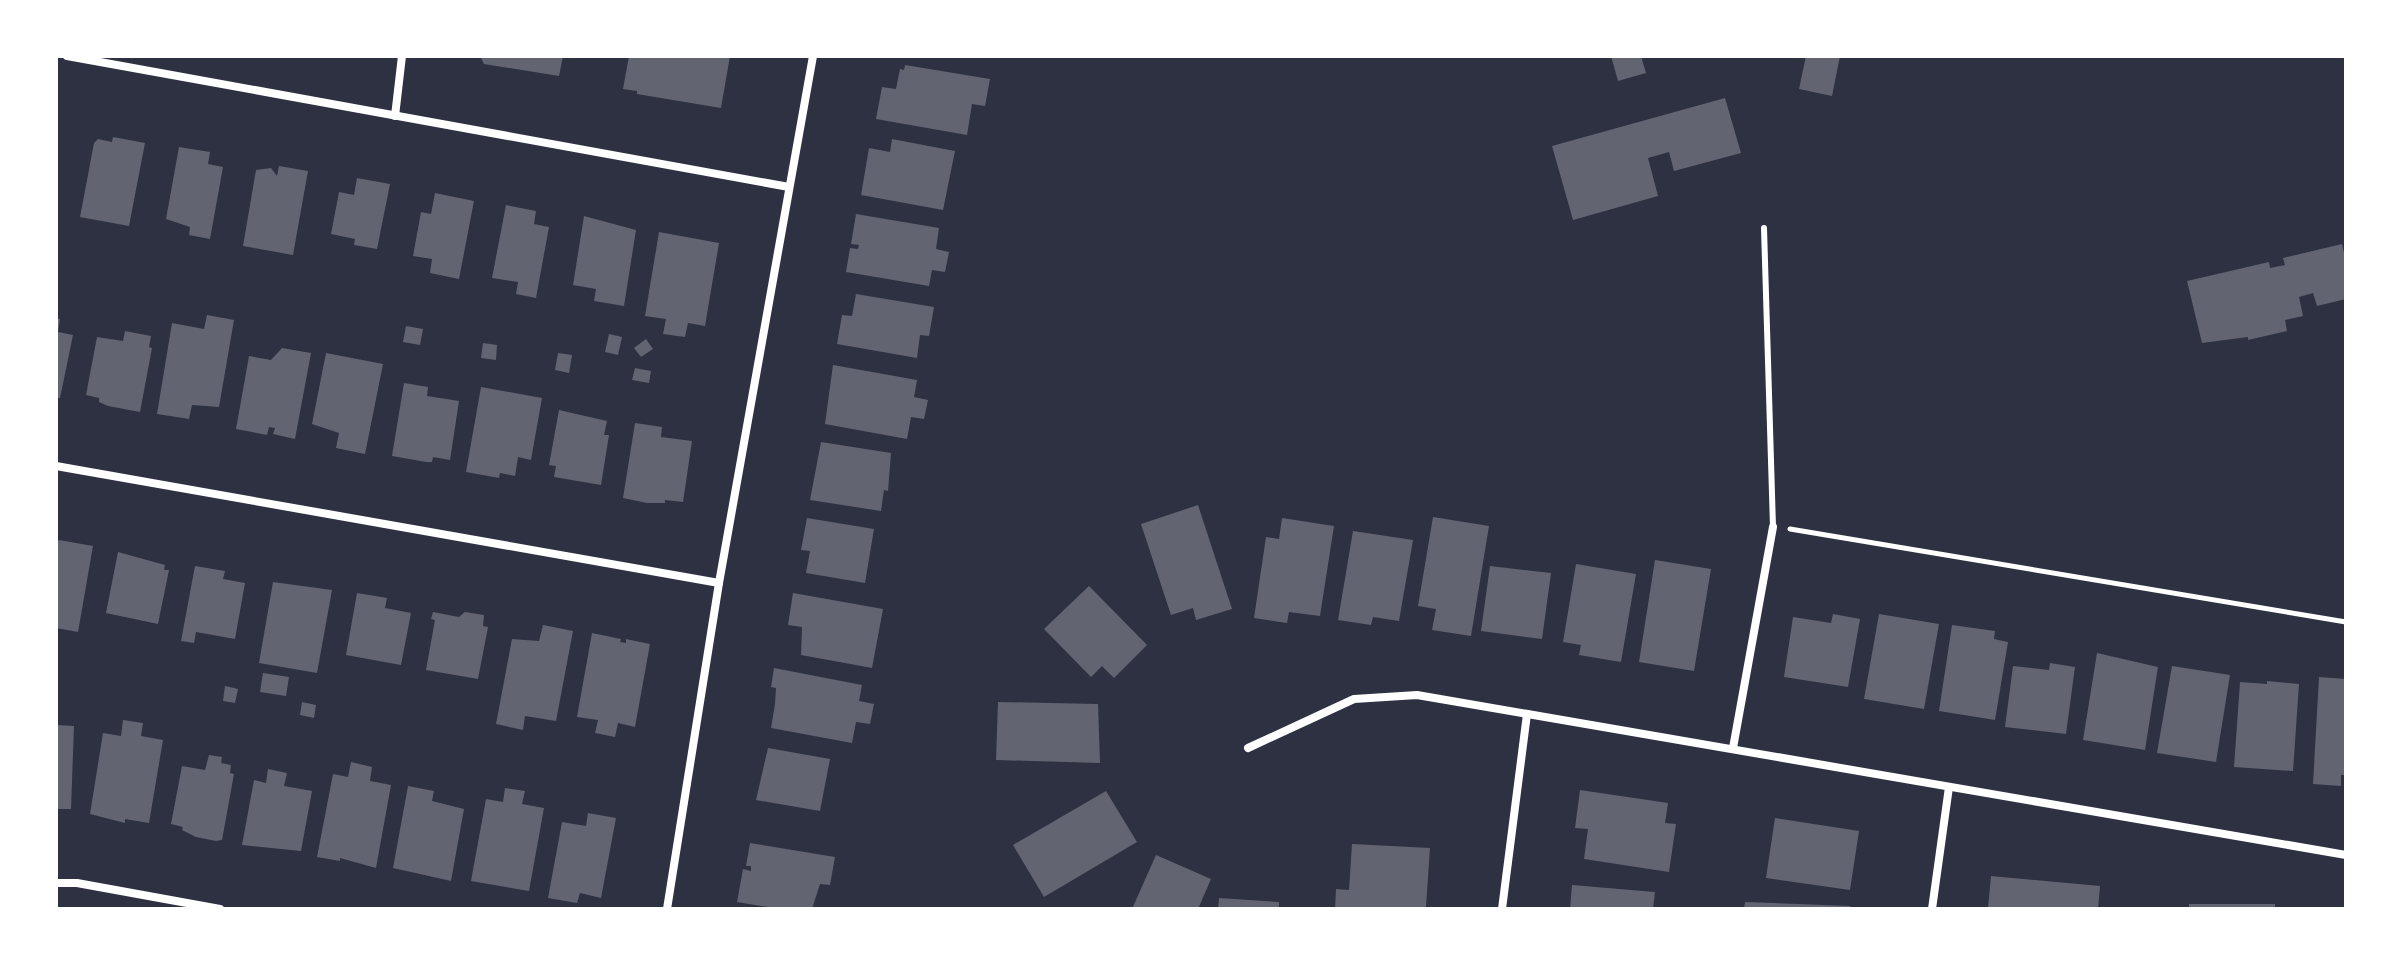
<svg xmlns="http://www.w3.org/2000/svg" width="2402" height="965" font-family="'Alegreya Sans',sans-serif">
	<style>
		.building { fill: #626471 }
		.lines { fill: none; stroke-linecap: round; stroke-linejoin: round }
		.path { stroke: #fff; stroke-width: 5 }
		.service { stroke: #fff; stroke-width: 6 }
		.minor { stroke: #fff; stroke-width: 8 }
	</style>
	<rect width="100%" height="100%" fill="#2d3142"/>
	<g class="building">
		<polygon points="480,56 563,56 559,76 484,64"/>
		<polygon points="629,56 730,56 721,108 637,94 637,91 623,89"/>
		<polygon points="1611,56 1641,56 1646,73 1618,81"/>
		<polygon points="1806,56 1840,56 1832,96 1799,89"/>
		<polygon points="905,65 990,79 985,106 972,104 967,135 876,119 882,87 896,89 900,69 904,70"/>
		<polygon points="1725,98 1741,153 1674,171 1669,152 1648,158 1658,196 1573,220 1552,146"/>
		<polygon points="113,137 145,143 129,226 80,217 94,143 98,139 112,142"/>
		<polygon points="892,139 955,151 943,210 861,195 869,148 890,152"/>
		<polygon points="179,147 210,152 208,164 223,167 210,239 189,235 190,227 166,219"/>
		<polygon points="279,166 308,171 293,255 243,246 256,170 271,168 277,176"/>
		<polygon points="357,178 390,184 377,249 354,245 355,239 331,234 339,192 354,195"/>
		<polygon points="435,193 474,201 459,279 430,273 432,259 413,256 421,212 431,214"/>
		<polygon points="506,205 536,211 534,224 549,227 536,298 516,294 518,282 492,278"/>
		<polygon points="856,214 939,228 936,249 949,252 945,272 932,270 929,286 846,272 850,248 858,249 859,245 851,244"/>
		<polygon points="584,216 636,230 624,306 594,301 596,289 573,285"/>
		<polygon points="659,232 719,243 705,326 688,323 685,337 663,334 666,319 645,316"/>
		<polygon points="2342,244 2346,262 2346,299 2317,306 2313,293 2299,297 2303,316 2285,320 2287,331 2248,340 2248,337 2202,343 2187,281 2269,262 2270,268 2285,265 2283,258"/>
		<polygon points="856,294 934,307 929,336 920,335 917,358 837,344 842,315 852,316"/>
		<polygon points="207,315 234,320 219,407 192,405 189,419 157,414 172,323 204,329"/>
		<polygon points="56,318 60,319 58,332 73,335 60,398 56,398"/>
		<polygon points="406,326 423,329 420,345 403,342"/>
		<polygon points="125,331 151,336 149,347 152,348 140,412 108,406 99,402 99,398 86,395 97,337 123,341"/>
		<polygon points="609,334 622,337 618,355 605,352"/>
		<polygon points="646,339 653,349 641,357 634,348"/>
		<polygon points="483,343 497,345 496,360 481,358"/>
		<polygon points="282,348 311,353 295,439 273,434 275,428 269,427 267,435 236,429 249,356 271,360"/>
		<polygon points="326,353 383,364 365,454 336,448 339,433 312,424"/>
		<polygon points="558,353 572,355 569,373 555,370"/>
		<polygon points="833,365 917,380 914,397 928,400 924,419 911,417 907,439 825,424"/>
		<polygon points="635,368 651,371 649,383 632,380"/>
		<polygon points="404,383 428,387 427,396 459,401 450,460 433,457 432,462 426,462 392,456"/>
		<polygon points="481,387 542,398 531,460 518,457 515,476 500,473 499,478 466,472"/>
		<polygon points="559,410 607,421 604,435 609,435 601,485 554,477 556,466 549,465"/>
		<polygon points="635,423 662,427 661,437 692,441 683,502 665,500 665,503 647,503 623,498"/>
		<polygon points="821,442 891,453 888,491 884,490 881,511 810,500"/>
		<polygon points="1198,505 1232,609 1196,620 1193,608 1171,615 1141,524"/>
		<polygon points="1433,517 1489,526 1471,636 1432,630 1436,609 1418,606"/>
		<polygon points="807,518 874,529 865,583 806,573 810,551 801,550"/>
		<polygon points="1282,518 1334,526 1320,616 1289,612 1287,623 1254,618 1266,537 1279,539"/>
		<polygon points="1353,531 1413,540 1399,621 1373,617 1371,625 1338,620"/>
		<polygon points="59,540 93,546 78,632 56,628 56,543"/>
		<polygon points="118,552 165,565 164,570 169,570 158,624 106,613"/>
		<polygon points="1655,560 1711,569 1694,671 1639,662"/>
		<polygon points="1576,564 1636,574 1621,662 1579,655 1581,645 1563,642"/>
		<polygon points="195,566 225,571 223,579 245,583 235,639 196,632 194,643 181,641"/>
		<polygon points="1490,566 1551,573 1542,639 1481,631"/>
		<polygon points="273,582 332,590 317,673 259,663"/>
		<polygon points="1089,586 1147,645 1114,678 1102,666 1091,677 1044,629"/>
		<polygon points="357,593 387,598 385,608 411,613 401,665 346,655"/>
		<polygon points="793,593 883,609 872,668 801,655 802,627 788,625"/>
		<polygon points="433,612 459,617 465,612 484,615 483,626 488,627 478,679 426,670 435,620 431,619"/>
		<polygon points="1833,614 1860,619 1848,687 1784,677 1793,617 1831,623"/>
		<polygon points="1879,614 1939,624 1924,709 1864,699"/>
		<polygon points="543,625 573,631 556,721 525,716 523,730 496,724 512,639 539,641"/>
		<polygon points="1952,625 1995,631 1994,639 2008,642 1995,720 1939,711"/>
		<polygon points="592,633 621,639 620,642 626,643 626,639 650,644 635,727 618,723 615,737 595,733 598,720 577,717"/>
		<polygon points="2097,653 2158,667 2145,750 2083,740"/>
		<polygon points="2050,663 2075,667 2066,734 2005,727 2013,666 2049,670"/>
		<polygon points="2172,666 2230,675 2216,762 2157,753"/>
		<polygon points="774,668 862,685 859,701 874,704 870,724 856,722 852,743 771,728 775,704 776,688 771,687"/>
		<polygon points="263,673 289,677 286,696 260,692"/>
		<polygon points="2319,677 2346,679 2346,775 2341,775 2341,786 2313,784"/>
		<polygon points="2267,681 2299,684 2293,771 2234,767 2240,682 2267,684"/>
		<polygon points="225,686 238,689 235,703 223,701"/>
		<polygon points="302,702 316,705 314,718 300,715"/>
		<polygon points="998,702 1098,704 1100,763 996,760"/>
		<polygon points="123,720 143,723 141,736 163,740 149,823 125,819 125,823 90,814 103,733 121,736"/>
		<polygon points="56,725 74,726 71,809 56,809"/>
		<polygon points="768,748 830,759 820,811 756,800"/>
		<polygon points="209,755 222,757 221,763 231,765 230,773 234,774 222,840 216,841 196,837 182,830 183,827 171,824 182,766 205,770"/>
		<polygon points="351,762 372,767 370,781 391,785 376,868 340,858 340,861 317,857 333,774 348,777"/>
		<polygon points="268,769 287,773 284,786 312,791 301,851 242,845 254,780 266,783"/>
		<polygon points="408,786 434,791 432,801 464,809 451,881 393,868"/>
		<polygon points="505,788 525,791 522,804 544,808 529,891 471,881 486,799 503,802"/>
		<polygon points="1580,790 1668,803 1665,823 1676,824 1669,872 1584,859 1588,829 1575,828"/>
		<polygon points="1106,791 1137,842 1044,897 1013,845"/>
		<polygon points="588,813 616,818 601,898 580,893 577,903 548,898 562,822 586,826"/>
		<polygon points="1775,818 1859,831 1850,890 1766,878"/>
		<polygon points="750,843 835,857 830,885 820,884 812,909 780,909 737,902 743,869 751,871 751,866 746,866"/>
		<polygon points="1352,844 1430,848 1426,907 1335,909 1336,889 1349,890"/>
		<polygon points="1156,855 1211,879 1198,909 1132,909"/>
		<polygon points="1991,876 2100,886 2098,909 1988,908"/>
		<polygon points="1572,885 1655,892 1653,909 1570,909"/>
		<polygon points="1219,898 1279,902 1279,909 1218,909"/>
		<polygon points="1745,902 1850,906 1850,909 1744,909"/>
		<rect x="2189" y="904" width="86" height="5"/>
	</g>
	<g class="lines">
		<polyline class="path" points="1790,529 2346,622"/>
		<polyline class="service" points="1764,228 1773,527"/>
		<g class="minor">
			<polyline points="67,56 789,187"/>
			<polyline points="395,116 402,56"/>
			<polyline points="56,466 719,583"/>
			<polyline points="1248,748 1354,699 1417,695 2346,855"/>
			<polyline points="1733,748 1773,527"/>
			<polyline points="56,883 77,883 220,909"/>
			<polyline points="667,909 719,583 813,56"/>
			<polyline points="1502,909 1527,714"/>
			<polyline points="1932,909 1949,787"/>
		</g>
	</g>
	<rect width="2402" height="965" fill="none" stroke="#ffffff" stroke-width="116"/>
</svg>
